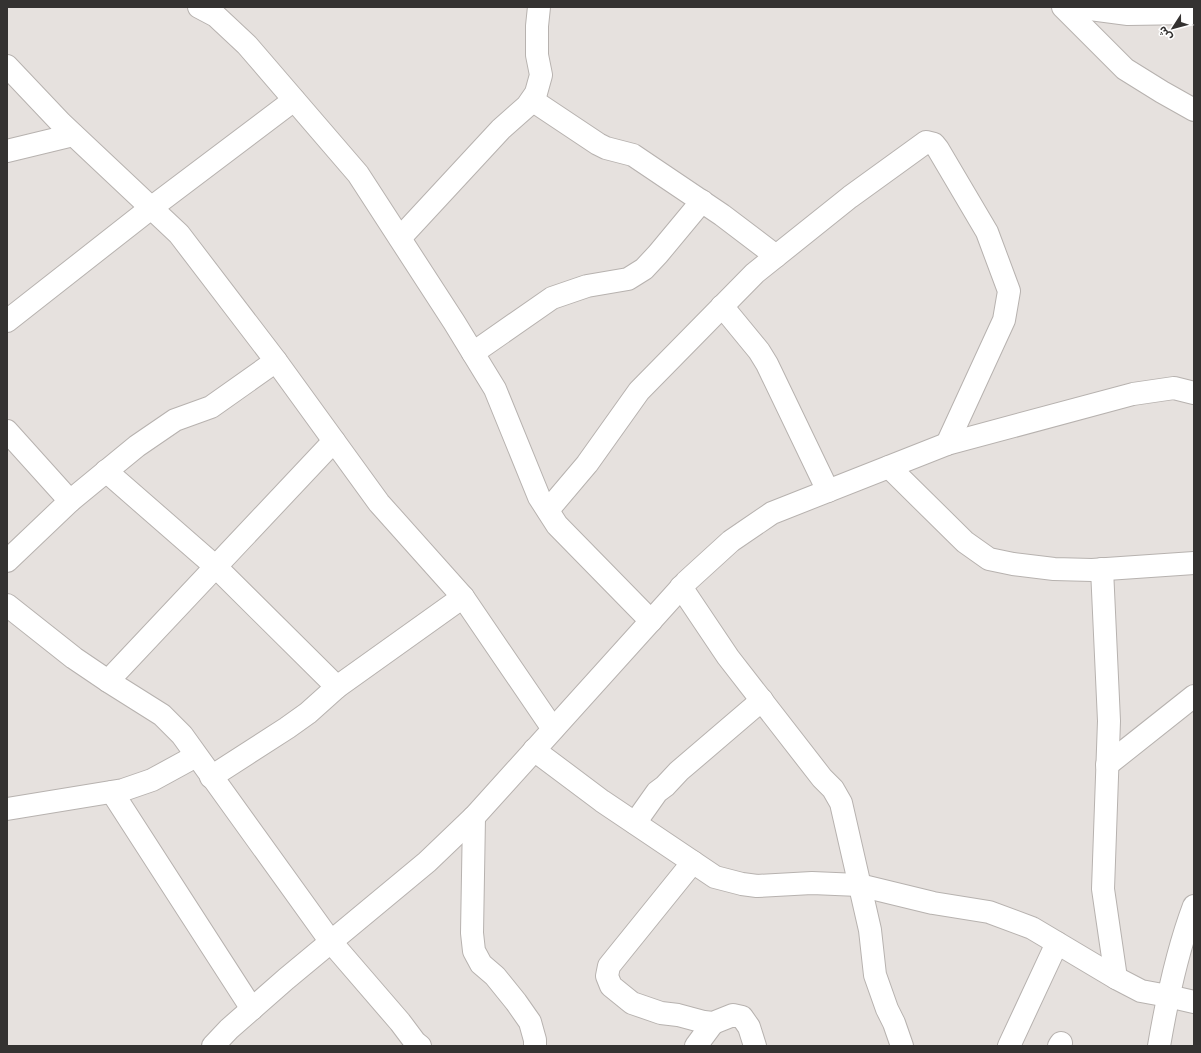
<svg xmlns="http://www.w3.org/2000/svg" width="1201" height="1053" font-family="Montserrat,'Noto Sans Arabic',sans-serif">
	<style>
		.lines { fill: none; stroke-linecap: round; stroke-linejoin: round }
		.minor-casing { stroke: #b7b2af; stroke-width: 24 }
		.minor { stroke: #fff; stroke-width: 22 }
	</style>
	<rect width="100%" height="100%" fill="#e6e1de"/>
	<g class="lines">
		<g class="minor-casing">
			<g id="minor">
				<polyline points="199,7 216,16 247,45 358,174 454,322 495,389 539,497 557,525 651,621"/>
				<polyline points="1063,7 1125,69 1162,92 1194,110"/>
				<polyline points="1075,7 1128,14 1194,13"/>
				<polyline points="7,66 61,123 179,234 276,361 379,503 463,597 553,729"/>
				<polyline points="532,100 598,144 606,148 633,155 722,215 776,256"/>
				<polyline points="7,151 73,135"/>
				<polyline points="400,238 501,129 527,106 536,93 541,75 537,55 537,26 539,7"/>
				<polyline points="722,306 759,351 767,364 828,491"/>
				<polyline points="7,321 151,208 294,100"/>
				<polyline points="473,353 552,298 587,286 628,279 644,269 658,254 702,201"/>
				<polyline points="7,431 70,501"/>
				<polyline points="889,467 965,542 989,559 1013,564 1054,569 1092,570 1194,563"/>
				<polyline points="106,471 216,567 337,687"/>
				<polyline points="548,510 587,464 639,391 755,273 850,197 926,142 934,144 938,149 987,232 1009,291 1004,320 947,444"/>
				<polyline points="7,561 70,501 137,446 175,420 211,407 276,361"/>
				<polyline points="1102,569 1109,721 1103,889 1116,978"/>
				<polyline points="681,587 728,657 822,778 833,789 841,803 870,930 875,975 887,1009 894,1023 902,1046"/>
				<polyline points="7,605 74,658 108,681 162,715 182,735 331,942 400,1022 415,1042 420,1046"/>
				<polyline points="108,681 334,441"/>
				<polyline points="534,750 602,801 715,877 742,884 757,886 812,883 859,885 933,903 989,912 1032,928 1116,978 1141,991 1168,996 1194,1002"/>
				<polyline points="1107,765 1194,696"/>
				<polyline points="211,777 287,728 308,713 337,687 463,597"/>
				<polyline points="112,792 252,1009"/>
				<polyline points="7,809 123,790 152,780 196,756"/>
				<polyline points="474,817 472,933 474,951 481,964 495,976 516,1002 530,1022 535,1040 535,1046"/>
				<polyline points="635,823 657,792 665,786 679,771 762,700"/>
				<polyline points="693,862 609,966 607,976 611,986 632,1003 661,1013 678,1015 704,1022 713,1023 733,1015 742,1017 749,1027 755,1046"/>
				<polyline points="213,1046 229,1029 286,979 427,862 474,817 686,582 731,541 772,513 947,444 1133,394 1174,388 1194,393"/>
				<polyline points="696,1046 713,1023"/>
				<polyline points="1009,1046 1057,943"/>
				<polyline points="1059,1046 1061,1043"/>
				<path d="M1159 1046C1167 999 1177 951 1194 906"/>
			</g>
		</g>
		<use href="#minor" class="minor"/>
	</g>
	<rect width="1201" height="1053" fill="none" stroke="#343231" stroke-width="16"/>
	<g transform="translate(1173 28) rotate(234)" stroke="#ffffff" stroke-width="3" paint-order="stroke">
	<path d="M0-3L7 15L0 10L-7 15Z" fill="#343231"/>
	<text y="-6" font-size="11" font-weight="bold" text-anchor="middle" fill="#343231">ش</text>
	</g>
</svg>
